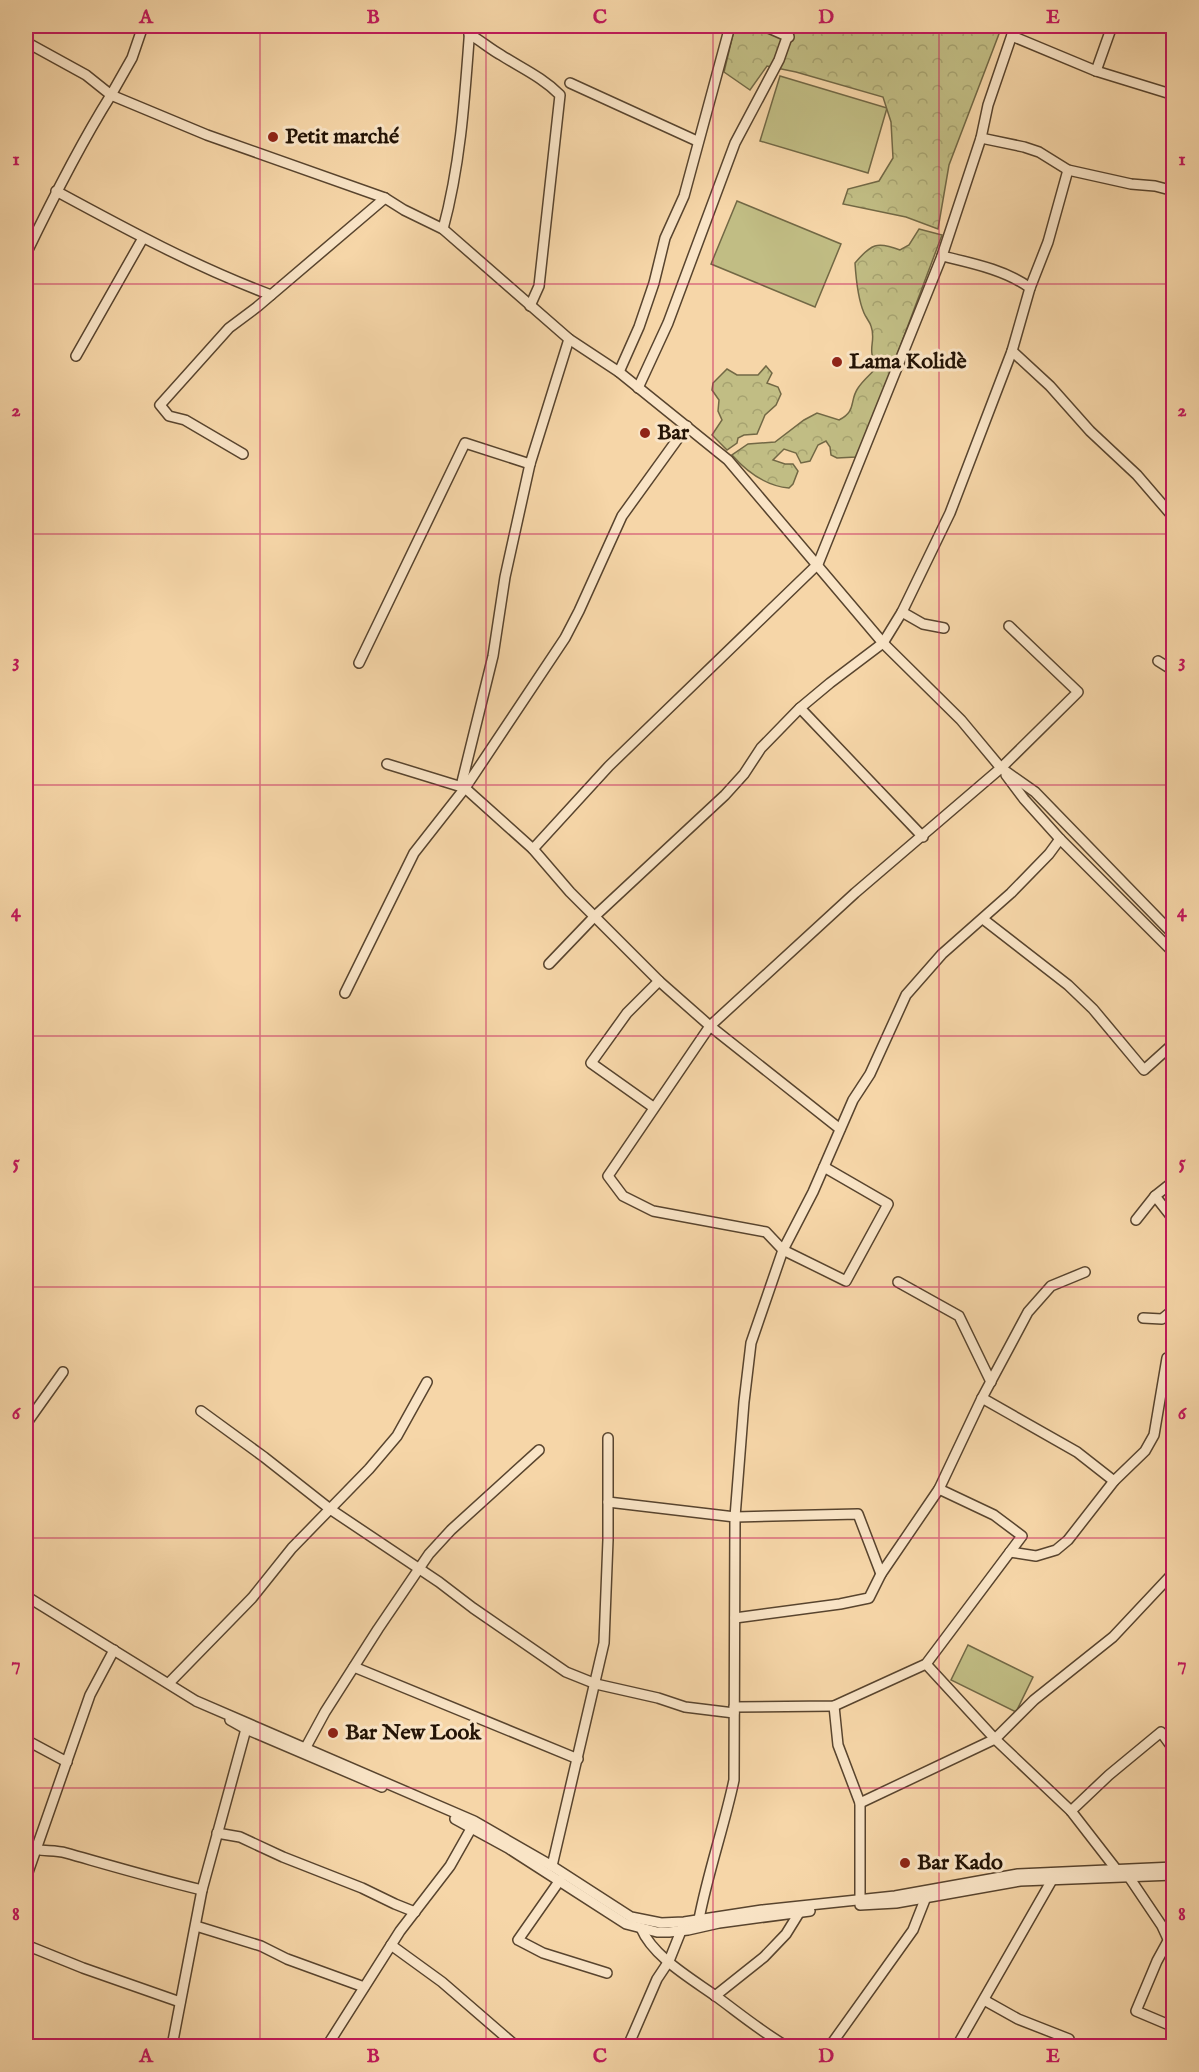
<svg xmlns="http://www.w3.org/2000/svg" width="1199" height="2072" font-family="'IM FELL English',serif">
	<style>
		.grass { fill: #c1bd84; stroke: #726845; stroke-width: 1.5 }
		.forest { fill: url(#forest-crowns); stroke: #726845; stroke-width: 1.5 }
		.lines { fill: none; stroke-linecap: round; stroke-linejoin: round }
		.minor-casing { stroke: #58442e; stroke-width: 12 }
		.minor { stroke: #f9e4c6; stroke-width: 9 }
		.grid { fill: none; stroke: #c2185b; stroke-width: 1.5; stroke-opacity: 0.55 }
		.poi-dot { fill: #8f2418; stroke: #f9e4c6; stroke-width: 2 }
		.labels { text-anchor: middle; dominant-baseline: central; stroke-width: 6; stroke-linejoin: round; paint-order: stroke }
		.poi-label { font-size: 22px; font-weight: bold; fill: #241406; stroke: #f9e4c6; text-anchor: start }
		.neatline { fill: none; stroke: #c2185b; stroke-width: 2 }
		.grid-label { font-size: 20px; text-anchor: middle; font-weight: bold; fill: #c2185b }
	</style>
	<defs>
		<pattern id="forest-crowns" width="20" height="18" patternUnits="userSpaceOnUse" patternTransform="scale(1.5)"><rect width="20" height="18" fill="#c1bd84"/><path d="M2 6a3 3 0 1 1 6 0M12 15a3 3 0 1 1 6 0" fill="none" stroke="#a6a270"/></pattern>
	</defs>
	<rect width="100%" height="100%" fill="#f6d6a8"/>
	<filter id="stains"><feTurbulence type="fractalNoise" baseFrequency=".00333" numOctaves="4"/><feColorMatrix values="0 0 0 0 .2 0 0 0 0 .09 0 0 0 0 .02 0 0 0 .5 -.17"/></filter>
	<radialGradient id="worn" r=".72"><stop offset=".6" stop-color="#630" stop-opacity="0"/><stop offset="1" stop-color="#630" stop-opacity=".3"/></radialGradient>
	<g class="grass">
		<polygon points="780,76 887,108 868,173 760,141"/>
		<polygon points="737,201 841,244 815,307 711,264"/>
		<polygon points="968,1645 1033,1677 1016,1712 951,1680"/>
	</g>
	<g class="forest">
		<polygon points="735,26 1002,26 949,165 938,229 906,217 843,204 848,189 879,181 893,158 891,122 883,97 796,72 767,66 750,90 724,72"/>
		<path d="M919 229 942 235 877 408 856 457 837 458 831 455 830 447 826 441 818 445 810 461 801 463 796 453 784 449 773 460 785 464H793L798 471 793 484 789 488C766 486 747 472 732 455L748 444 775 442 804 420 817 413 839 420C857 411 849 401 858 388 863 380 872 373 878 366 865 350 877 342 871 326 870 322 866 318 864 313 858 299 856 279 855 263 871 244 877 241 900 250L909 245Z"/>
		<polygon points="766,366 772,373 767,383 778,387 781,394 776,405 765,415 757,434 744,435 738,438 737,443 727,450 712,435 722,420 718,411 719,400 712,390 713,383 727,369 737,375 758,375"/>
	</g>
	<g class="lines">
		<g class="minor-casing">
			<g id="minor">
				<polyline points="764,26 789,37"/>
				<path d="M469 34C480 40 490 49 501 55 521 68 542 77 560 95L539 286 530 306"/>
				<polyline points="1012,36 1096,71 1174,95"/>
				<polyline points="26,42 86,75 111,95 132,58 143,26"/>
				<polyline points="1096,71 1112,26"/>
				<polyline points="570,83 697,141"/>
				<polyline points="981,138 1024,147 1039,152 1068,170 1131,184 1155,186 1174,191"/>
				<path d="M56 191C126 229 196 267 271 295"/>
				<path d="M443 229C461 163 465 94 470 26"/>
				<path d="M26 254C52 200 79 146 111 95L207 135 385 198 404 210 443 229 569 339 619 372 728 460 883 643 961 720 1001 768 1035 792 1174 935"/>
				<path d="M942 256C971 263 1006 270 1030 288"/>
				<polyline points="1012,351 1050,386 1090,431 1137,475 1174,518"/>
				<polyline points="76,356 143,238"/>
				<polyline points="619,372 639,327 654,283 665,238 684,196 730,26"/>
				<polyline points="638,388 668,323 735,143 779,60 791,26"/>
				<polyline points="243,454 185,420 169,416 160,405 229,328 257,307 385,198"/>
				<polyline points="902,612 923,624 944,628"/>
				<polyline points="1158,661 1174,671"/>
				<polyline points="359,663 465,443 530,464"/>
				<polyline points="800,708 923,837"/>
				<polyline points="387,764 465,788 533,849 570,892 659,981 710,1026 840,1129"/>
				<polyline points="1006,775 1024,799 1060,839 1174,953"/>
				<polyline points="461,786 493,656 505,577 530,464 569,339"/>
				<polyline points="533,849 609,766 818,564 942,256 981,138 988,105 1015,26"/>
				<polyline points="983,919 1068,985 1093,1009 1144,1070 1174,1043"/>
				<polyline points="549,964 595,916 725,795 744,774 761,748 800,708 830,683 883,643 902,612 950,513 1012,351 1030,288 1048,242 1068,170"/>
				<polyline points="345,993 414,853 465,788 565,638 579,611 622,516 687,426"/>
				<polyline points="653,1107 591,1063 627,1013 659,981"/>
				<polyline points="824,1167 888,1204 846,1281 783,1250 766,1232 653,1211 623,1196 608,1176 710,1026 855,893 1001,768 1078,692 1009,626"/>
				<polyline points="1155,1196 1174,1220"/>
				<polyline points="1136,1220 1155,1196 1174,1181"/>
				<polyline points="898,1282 959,1316 991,1382"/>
				<polyline points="1143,1318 1162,1319 1174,1309"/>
				<polyline points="982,1398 1077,1452 1114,1481"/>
				<polyline points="201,1411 264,1457 330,1509 369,1469 397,1436 427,1382"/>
				<polyline points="26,1424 63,1372"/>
				<polyline points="608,1502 735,1517 858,1514 881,1574"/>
				<polyline points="1010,1552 1036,1556 1056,1550 1068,1540 1114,1481 1145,1451 1154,1435 1167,1358"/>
				<polyline points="26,1596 196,1701 474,1821 552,1866 631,1917 661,1923 684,1922 762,1910 895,1896 1018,1874 1174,1867"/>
				<polyline points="735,1618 840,1604 869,1598 881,1574 939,1489 982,1398 1028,1312 1051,1286 1085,1272"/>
				<polyline points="926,1664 995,1739 1071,1811 1116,1869"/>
				<polyline points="354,1667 578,1759"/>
				<polyline points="169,1683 252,1598 292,1548 330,1509 439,1582 473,1608 566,1672 596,1684 658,1698 685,1707 734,1713"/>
				<polyline points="834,1706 838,1745 860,1803 860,1899"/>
				<polyline points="734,1707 834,1706 926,1664 1022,1536 994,1515 939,1489"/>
				<polyline points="230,1720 246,1729 382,1787"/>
				<polyline points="26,1740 67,1762"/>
				<polyline points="306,1747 325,1712 378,1629 429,1554 451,1530 539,1450"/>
				<polyline points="860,1803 995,1739 1034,1700 1113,1637 1174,1572"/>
				<polyline points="1071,1811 1109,1775 1161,1732 1174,1750"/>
				<polyline points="455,1819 508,1848 626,1924 657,1932 669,1932 688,1930 719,1923 810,1911"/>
				<polyline points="217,1833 240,1837 283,1857 362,1888 395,1904 415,1912"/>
				<path d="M26 1846C39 1853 52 1849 66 1853 112 1866 156 1879 202 1890"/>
				<polyline points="552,1866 604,1643 608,1540 608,1438"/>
				<polyline points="1129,1877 1162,1926 1168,1939"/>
				<polyline points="26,1878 90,1695 114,1650"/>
				<polyline points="560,1880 518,1940 543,1953 607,1973"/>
				<polyline points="860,1905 896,1903 1020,1881 1174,1875"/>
				<path d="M699 1919C708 1872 724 1827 734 1780L735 1517 744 1402 751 1343 783 1250 813 1192 853 1100 870 1074 906 995 942 954 1011 893 1049 854 1060 839"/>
				<polyline points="196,1926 261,1946 287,1959 364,1987"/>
				<path d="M641 1928C653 1957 692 1979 717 1997 740 2014 762 2032 786 2046"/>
				<polyline points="1174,1930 1157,1961 1136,2011 1174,2027"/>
				<polyline points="26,1945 83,1968 180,2002"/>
				<polyline points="391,1945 442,1982 516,2046"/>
				<polyline points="715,1996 764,1957 786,1934 799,1913"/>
				<polyline points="984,2000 1018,2019 1069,2039"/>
				<polyline points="172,2046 202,1890 246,1729"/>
				<polyline points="327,2046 400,1931 450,1866 472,1827"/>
				<polyline points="628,2046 657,1979 669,1961 683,1926"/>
				<polyline points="830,2046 913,1930 926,1897"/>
				<polyline points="957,2046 1052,1880"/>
			</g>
		</g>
		<use href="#minor" class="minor"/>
	</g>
	<path class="grid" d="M260 26V2046M486 26V2046M713 26V2046M939 26V2046M26 284H1174M26 534H1174M26 785H1174M26 1036H1174M26 1287H1174M26 1538H1174M26 1788H1174"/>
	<g class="poi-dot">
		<circle cx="273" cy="137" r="6"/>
		<circle cx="837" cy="362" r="6"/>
		<circle cx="645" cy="433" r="6"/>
		<circle cx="333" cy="1733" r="6"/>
		<circle cx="905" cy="1863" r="6"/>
	</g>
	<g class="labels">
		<g class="poi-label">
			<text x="285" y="137">Petit marché</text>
			<text x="849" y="362">Lama Kolidè</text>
			<text x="657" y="433">Bar</text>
			<text x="345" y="1733">Bar New Look</text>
			<text x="917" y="1863">Bar Kado</text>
		</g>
	</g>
	<rect width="1199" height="2072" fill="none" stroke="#f6d6a8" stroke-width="66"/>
	<rect x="33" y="33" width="1133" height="2006" class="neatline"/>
	<g class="grid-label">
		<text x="146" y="23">A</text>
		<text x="373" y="23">B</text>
		<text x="600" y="23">C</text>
		<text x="826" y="23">D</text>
		<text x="1053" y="23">E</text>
		<text x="16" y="165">1</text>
		<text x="1182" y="165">1</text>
		<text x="16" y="416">2</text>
		<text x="1182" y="416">2</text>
		<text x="16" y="667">3</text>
		<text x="1182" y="667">3</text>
		<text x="16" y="917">4</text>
		<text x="1182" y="917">4</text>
		<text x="16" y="1168">5</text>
		<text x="1182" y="1168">5</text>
		<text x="16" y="1419">6</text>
		<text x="1182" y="1419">6</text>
		<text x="16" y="1670">7</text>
		<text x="1182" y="1670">7</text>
		<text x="16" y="1920">8</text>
		<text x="1182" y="1920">8</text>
		<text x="146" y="2062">A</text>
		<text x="373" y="2062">B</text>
		<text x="600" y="2062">C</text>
		<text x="826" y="2062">D</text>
		<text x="1053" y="2062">E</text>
	</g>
	<rect width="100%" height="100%" filter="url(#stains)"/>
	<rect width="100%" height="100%" fill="url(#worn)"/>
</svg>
